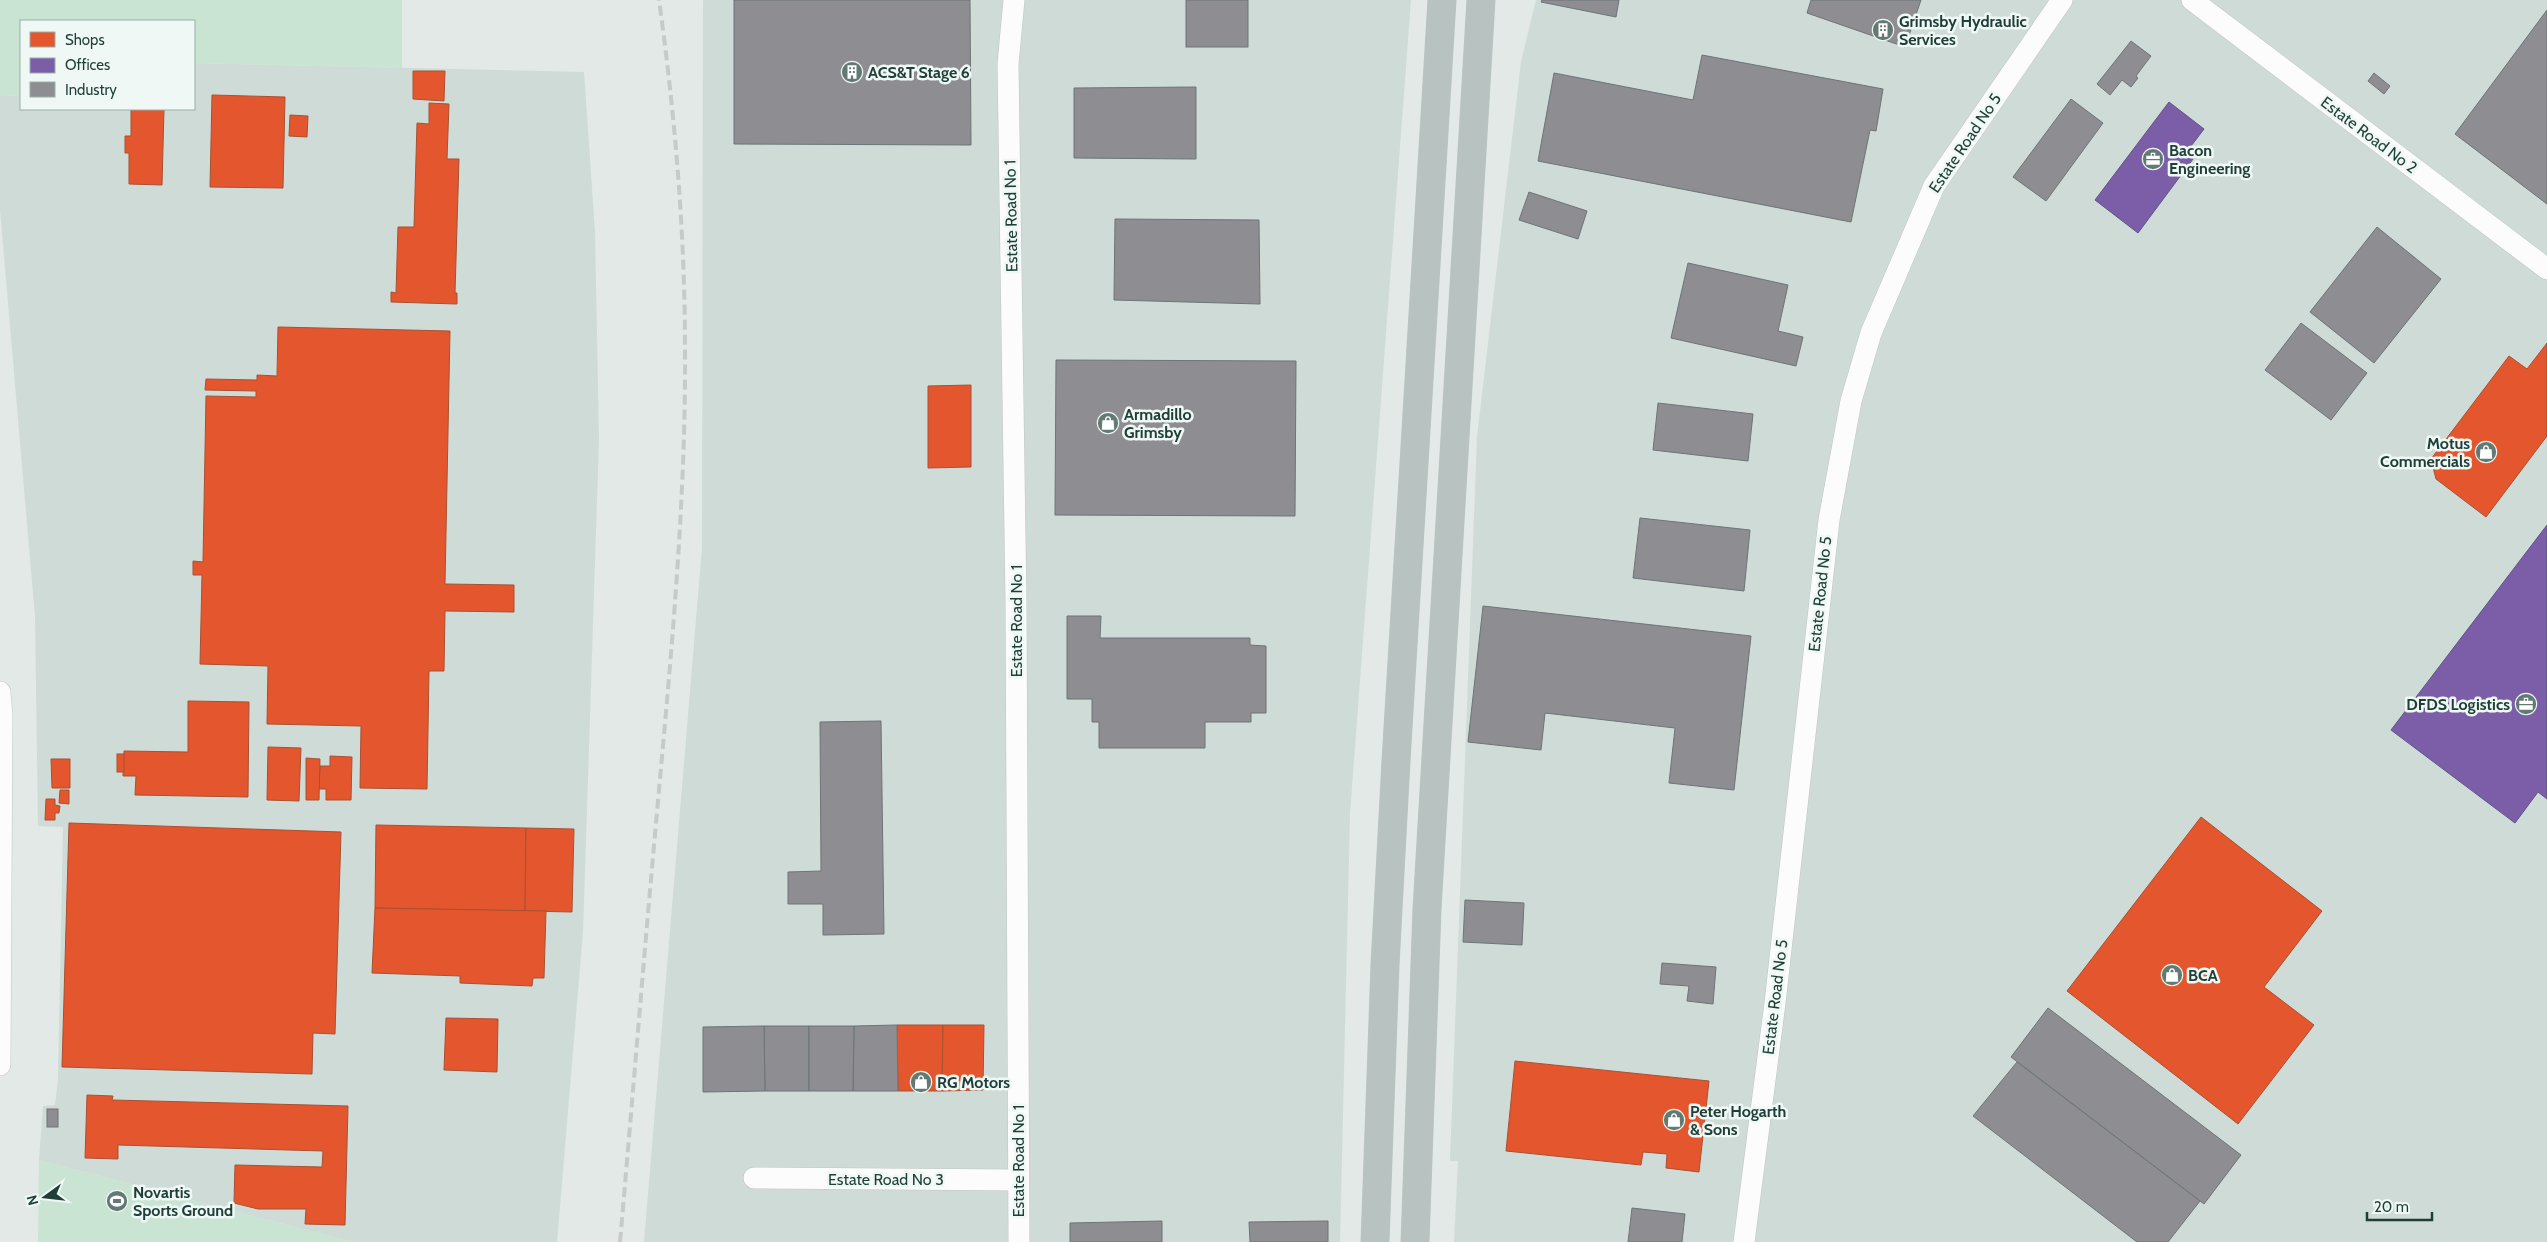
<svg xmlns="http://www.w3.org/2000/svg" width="2547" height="1242" font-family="Cabin,sans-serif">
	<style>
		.built { fill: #cfdbd6 }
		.green { fill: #c9e4d2 }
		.shops { fill: #e4572e; stroke: #a95031 }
		.offices { fill: #7b5ea7; stroke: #5f5485 }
		.industry { fill: #8d8d92; stroke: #6c7577 }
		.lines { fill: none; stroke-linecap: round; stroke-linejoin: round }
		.minor-casing { stroke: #bfc6c3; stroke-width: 22 }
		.highway-casing { stroke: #bbc5c3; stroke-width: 29 }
		.minor { stroke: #fbfcfb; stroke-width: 21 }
		.highway { stroke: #b8c3c1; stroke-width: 28 }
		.rail { stroke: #c6cac9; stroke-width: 4; stroke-dasharray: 10 5; stroke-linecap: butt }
		.labels { text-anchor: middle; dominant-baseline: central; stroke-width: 5; stroke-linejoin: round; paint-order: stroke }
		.poi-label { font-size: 16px; font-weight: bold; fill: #1e3e37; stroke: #eff8f4; text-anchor: start }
		.street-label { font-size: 16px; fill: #1e3e37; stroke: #eff8f4 }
	</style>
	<rect width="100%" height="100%" fill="#e2e9e6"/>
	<g class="built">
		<polygon points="703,0 1411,0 1350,814 1340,1242 644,1242 702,548"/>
		<polygon points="1536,0 2547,0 2547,1242 1454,1242 1458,1161 1450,1161 1477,437 1521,62"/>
		<polygon points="194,63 584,72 595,232 599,439 583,932 557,1242 353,1242 39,1160 43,1106 55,1105 58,1079 63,827 38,826 35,616 0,210 0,95 21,96 21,109 194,109"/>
	</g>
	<g class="green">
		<polygon points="0,0 402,0 402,68 194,63 194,21 21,21 21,96 0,95"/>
		<polygon points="39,1160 353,1242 38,1242"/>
	</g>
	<g class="shops">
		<polygon points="413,71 445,71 444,101 413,99"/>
		<polygon points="212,95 285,97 283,188 210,187"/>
		<polygon points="429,103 449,104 447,159 459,159 455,293 457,293 457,304 391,302 391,292 396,293 398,227 414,227 417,123 429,124"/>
		<polygon points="131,109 164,109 162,185 129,184 129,153 125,153 125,136 131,136"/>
		<polygon points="290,115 308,116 307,137 289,136"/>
		<polygon points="278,327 450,331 445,584 514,585 514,612 445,611 444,671 429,671 427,789 360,788 361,726 267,724 268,666 200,664 202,575 193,575 193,561 203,562 206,396 256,397 256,391 205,390 206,379 257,380 257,375 277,376"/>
		<polygon points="2547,343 2547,436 2486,517 2436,479 2431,459 2509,356 2527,369"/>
		<polygon points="971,385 971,467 928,468 928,386"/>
		<polygon points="188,701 249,702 248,797 135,795 136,776 123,776 124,751 188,752"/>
		<polygon points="268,747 301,748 299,801 267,800"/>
		<rect x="117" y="754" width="7" height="18"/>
		<polygon points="330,756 352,757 351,800 326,800 326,789 319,789 320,766 330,766"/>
		<polygon points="306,758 320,759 319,800 306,800"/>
		<polygon points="51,759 70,759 70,788 52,788"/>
		<polygon points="60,790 69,790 69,804 59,803"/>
		<polygon points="46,799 55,799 55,805 60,806 59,813 55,813 55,820 45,820"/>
		<polygon points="2201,817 2322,911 2264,987 2314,1025 2238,1124 2067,991"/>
		<polygon points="69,823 341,832 335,1034 313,1033 312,1074 62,1067"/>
		<polygon points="376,825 526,828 525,911 375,908"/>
		<polygon points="526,828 574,829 572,912 525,911"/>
		<polygon points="375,908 546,911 544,978 533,978 532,986 460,983 460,976 372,973"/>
		<polygon points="446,1018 498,1019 497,1072 444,1070"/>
		<polygon points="897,1025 943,1025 942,1091 898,1091"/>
		<polygon points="943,1025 984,1025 983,1090 942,1091"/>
		<polygon points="1515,1061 1709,1081 1699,1172 1666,1168 1667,1154 1643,1152 1641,1165 1506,1151"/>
		<polygon points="87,1095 113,1096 112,1100 348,1106 345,1225 305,1224 306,1209 258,1209 234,1203 235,1165 322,1167 323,1151 118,1145 118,1159 85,1158"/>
	</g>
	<g class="offices">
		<polygon points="2169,102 2204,129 2185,154 2193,159 2138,233 2095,200"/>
		<polygon points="2547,525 2547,799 2538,792 2515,823 2391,730"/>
	</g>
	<g class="industry">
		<polygon points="734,0 970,0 971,145 734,144"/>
		<rect x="1186" y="0" width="62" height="47"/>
		<polygon points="1542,0 1619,0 1616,17 1541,2"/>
		<polygon points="1811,0 1921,0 1905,47 1807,13"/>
		<polygon points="2547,10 2547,204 2455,134"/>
		<polygon points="2131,41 2151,56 2136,76 2138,78 2131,87 2122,80 2110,95 2097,84"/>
		<polygon points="1702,55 1883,89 1876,131 1870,130 1851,222 1538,161 1554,73 1693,100"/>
		<polygon points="2374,73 2390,86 2384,94 2368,81"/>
		<polygon points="1196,87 1196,159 1074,158 1074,88"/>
		<polygon points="2071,99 2103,123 2046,201 2013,177"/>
		<polygon points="1529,192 1587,211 1578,239 1519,220"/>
		<polygon points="1115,219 1259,220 1260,304 1114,300"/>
		<polygon points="2377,227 2441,279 2374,363 2310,312"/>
		<polygon points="1688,263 1788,285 1778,331 1803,337 1796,366 1671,338"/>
		<polygon points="2301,323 2367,373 2331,420 2265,370"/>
		<polygon points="1056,360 1296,361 1295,516 1055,515"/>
		<polygon points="1658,403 1753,414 1748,461 1653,450"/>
		<polygon points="1640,518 1750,530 1744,591 1633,578"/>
		<polygon points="1483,606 1751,636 1734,790 1669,783 1675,728 1545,713 1541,750 1468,742"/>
		<polygon points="1067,616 1101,616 1100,638 1250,638 1250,645 1266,646 1266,713 1251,713 1251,722 1205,722 1205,748 1099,748 1099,722 1092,722 1092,699 1067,699"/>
		<polygon points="881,721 884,934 823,935 823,904 788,904 788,872 821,871 820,722"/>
		<polygon points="1465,900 1524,903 1522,945 1463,942"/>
		<polygon points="1662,963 1716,967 1713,1004 1687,1001 1689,986 1660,984"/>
		<polygon points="2048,1008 2241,1155 2204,1204 2011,1057"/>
		<polygon points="897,1025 898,1091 853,1091 854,1026"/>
		<polygon points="764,1026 809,1026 809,1091 765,1091"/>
		<polygon points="764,1026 765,1091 703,1092 703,1027"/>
		<polygon points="809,1026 854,1026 853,1091 809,1091"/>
		<polygon points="2017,1062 2200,1201 2168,1242 2137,1242 1973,1116"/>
		<rect x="47" y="1109" width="11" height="18"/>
		<polygon points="1632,1208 1685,1214 1682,1242 1628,1242"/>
		<polygon points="1162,1221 1162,1242 1070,1242 1070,1223"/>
		<polygon points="1328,1221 1328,1242 1250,1242 1249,1222"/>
	</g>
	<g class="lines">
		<g class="minor-casing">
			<g id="minor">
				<polyline points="1014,0 1008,64 1016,603 1019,1242"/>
				<polyline points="2192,0 2547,269"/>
				<polyline points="0,692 2,715 0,1065"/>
				<polyline points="754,1178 1018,1180"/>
				<polyline points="1744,1242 1775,1003 1829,520 1851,401 1871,333 1934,186 2062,0"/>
			</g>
		</g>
		<g class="highway-casing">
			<g id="highway">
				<polyline points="1375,1242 1385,965 1396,761 1442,0"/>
				<polyline points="1415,1242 1427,909 1481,0"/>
			</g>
		</g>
		<use href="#minor" class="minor"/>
		<use href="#highway" class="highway"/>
		<path class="rail" d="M620 1242C631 1117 641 992 652 868 667 696 686 522 685 349 685 233 675 115 659 0"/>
	</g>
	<defs>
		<g id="building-disc" transform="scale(1.125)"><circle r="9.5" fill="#637a74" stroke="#eff8f4"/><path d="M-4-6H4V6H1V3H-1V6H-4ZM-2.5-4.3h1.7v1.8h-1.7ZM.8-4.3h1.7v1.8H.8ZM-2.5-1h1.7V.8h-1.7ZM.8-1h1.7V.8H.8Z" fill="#fff"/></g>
		<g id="office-disc" transform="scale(1.125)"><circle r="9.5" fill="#637a74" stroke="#eff8f4"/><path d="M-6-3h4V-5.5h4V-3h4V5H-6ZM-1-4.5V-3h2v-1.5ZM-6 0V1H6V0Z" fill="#fff"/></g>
		<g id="shop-disc" transform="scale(1.125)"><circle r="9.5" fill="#637a74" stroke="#eff8f4"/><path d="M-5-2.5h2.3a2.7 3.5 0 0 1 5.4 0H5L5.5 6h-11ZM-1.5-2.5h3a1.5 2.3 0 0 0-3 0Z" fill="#fff"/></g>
		<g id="stadium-disc" transform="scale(1.125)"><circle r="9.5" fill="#637a74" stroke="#eff8f4"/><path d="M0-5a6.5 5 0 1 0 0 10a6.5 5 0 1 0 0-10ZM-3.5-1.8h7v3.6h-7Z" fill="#fff"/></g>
	</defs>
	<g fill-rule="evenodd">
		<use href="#building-disc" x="1883" y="30"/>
		<use href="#building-disc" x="852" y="72"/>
		<use href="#office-disc" x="2153" y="159"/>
		<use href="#shop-disc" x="1108" y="423"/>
		<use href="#shop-disc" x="2486" y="452"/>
		<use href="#office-disc" x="2526" y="704"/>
		<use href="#shop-disc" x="2172" y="975"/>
		<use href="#shop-disc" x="921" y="1082"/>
		<use href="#shop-disc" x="1674" y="1120"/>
		<use href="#stadium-disc" x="117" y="1201"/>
	</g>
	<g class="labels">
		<g class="poi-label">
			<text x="1899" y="21">Grimsby Hydraulic<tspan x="1899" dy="18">Services</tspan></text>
			<text x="868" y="72">ACS&amp;T Stage 6</text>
			<text x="2169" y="150">Bacon<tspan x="2169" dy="18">Engineering</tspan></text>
			<text x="1124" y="414">Armadillo<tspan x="1124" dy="18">Grimsby</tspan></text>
			<text x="2470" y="443" text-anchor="end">Motus<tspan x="2470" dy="18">Commercials</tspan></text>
			<text x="2510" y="704" text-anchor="end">DFDS Logistics</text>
			<text x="2188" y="975">BCA</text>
			<text x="937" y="1082">RG Motors</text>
			<text x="1690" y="1111">Peter Hogarth<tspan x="1690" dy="18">&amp; Sons</tspan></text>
			<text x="133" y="1192">Novartis<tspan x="133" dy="18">Sports Ground</tspan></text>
		</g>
		<g class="street-label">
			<text transform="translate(2369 135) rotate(37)">Estate Road No 2</text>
			<text transform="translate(1965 143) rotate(-56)">Estate Road No 5</text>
			<text transform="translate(1011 216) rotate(-91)">Estate Road No 1</text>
			<text transform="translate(1820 594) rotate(-84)">Estate Road No 5</text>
			<text transform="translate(1016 621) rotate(-90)">Estate Road No 1</text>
			<text transform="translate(1775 997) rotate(-83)">Estate Road No 5</text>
			<text transform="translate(1018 1161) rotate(-90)">Estate Road No 1</text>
			<text x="886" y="1179">Estate Road No 3</text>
		</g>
	</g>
	<rect x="20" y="20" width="175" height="90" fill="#eff8f4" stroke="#9baea8"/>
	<rect x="30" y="32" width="25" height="15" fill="#e4572e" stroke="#9baea8"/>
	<text x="65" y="45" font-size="15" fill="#1e3e37">Shops</text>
	<rect x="30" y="58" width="25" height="15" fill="#7b5ea7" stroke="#9baea8"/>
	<text x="65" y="70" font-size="15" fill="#1e3e37">Offices</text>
	<rect x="30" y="82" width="25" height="15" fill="#8d8d92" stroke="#9baea8"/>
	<text x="65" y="95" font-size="15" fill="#1e3e37">Industry</text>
	<g transform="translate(45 1197) rotate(255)" stroke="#eff8f4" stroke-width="4" paint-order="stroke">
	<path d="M0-4L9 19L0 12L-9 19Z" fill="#1e3e37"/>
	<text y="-8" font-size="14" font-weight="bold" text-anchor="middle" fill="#1e3e37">N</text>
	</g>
	<path d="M2367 1212v8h65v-8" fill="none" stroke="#1e3e37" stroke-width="2.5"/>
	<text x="2374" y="1212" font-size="15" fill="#1e3e37" stroke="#eff8f4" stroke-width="4" paint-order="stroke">20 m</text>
</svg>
